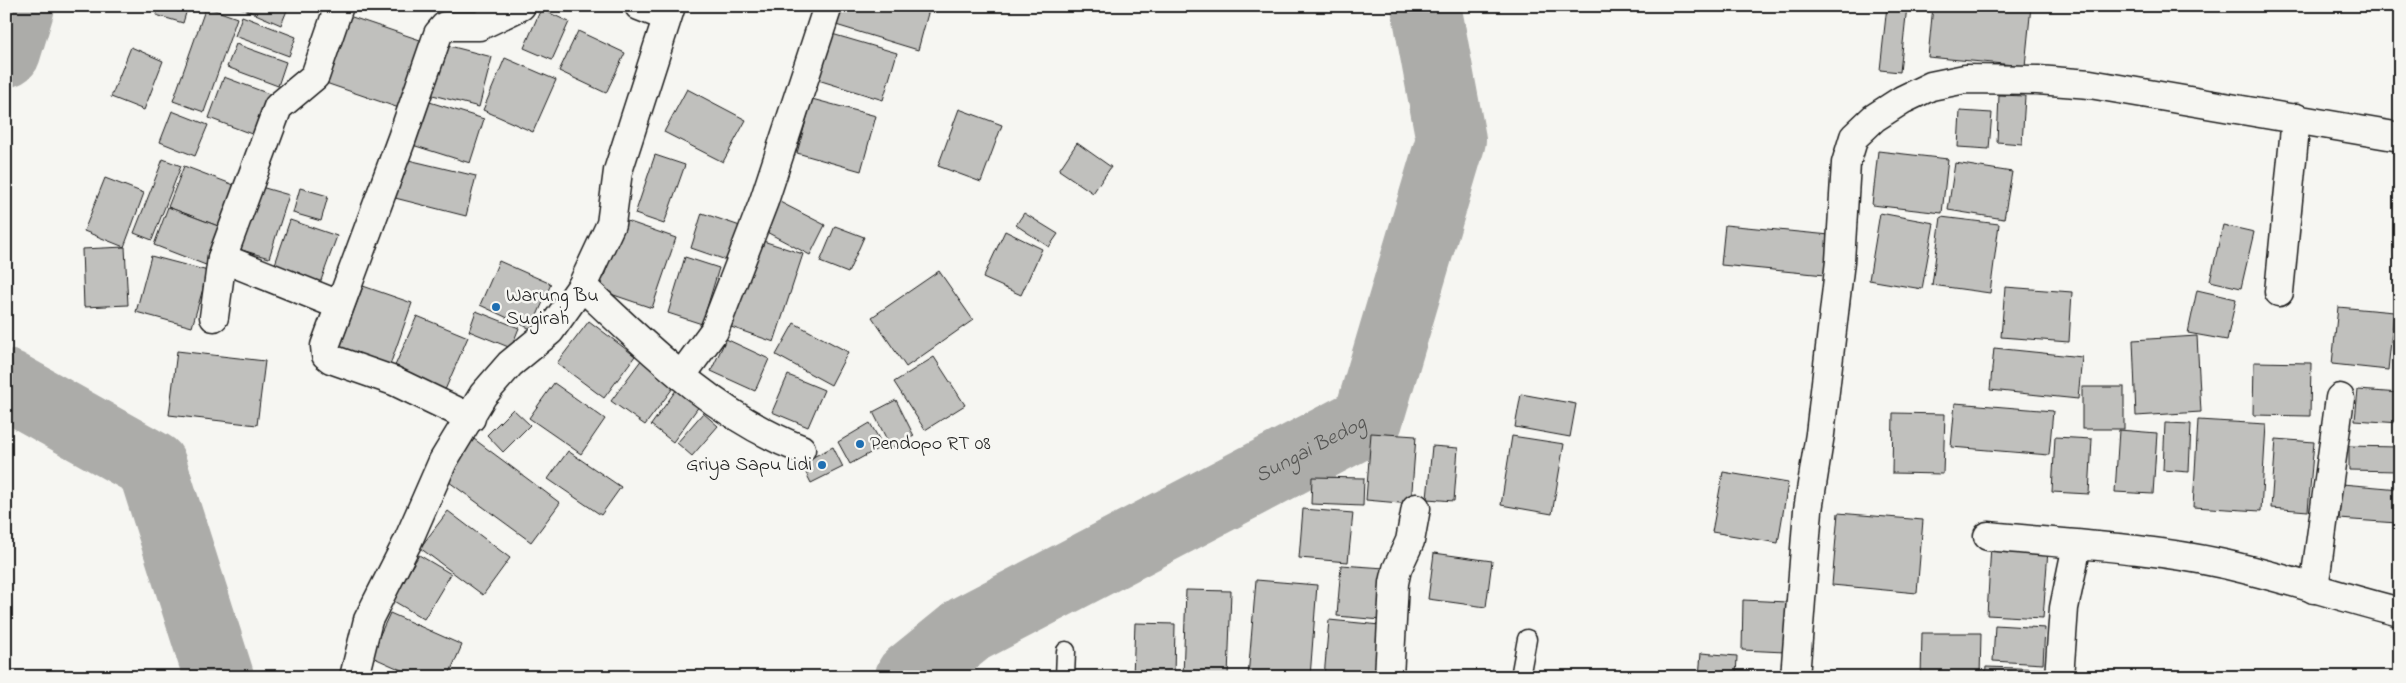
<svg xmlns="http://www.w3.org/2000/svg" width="2406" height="683" font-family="'Indie Flower',sans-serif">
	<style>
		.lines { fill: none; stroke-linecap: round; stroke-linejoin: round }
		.river { stroke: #acaca9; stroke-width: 70 }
		.building { fill: #c0c0bd; stroke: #1c1c1c }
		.lane-casing { stroke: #1c1c1c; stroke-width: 21 }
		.street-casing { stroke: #1c1c1c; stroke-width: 31 }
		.lane { stroke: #f6f6f2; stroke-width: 18 }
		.street { stroke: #f6f6f2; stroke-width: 28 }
		.poi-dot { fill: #1f6fb2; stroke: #f6f6f2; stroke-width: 2 }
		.labels { text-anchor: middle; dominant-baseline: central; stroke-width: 5; stroke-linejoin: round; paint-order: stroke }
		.poi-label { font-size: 20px; fill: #1c1c1c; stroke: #f6f6f2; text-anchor: start }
		.water-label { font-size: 21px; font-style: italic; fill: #565654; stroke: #f6f6f2 }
	</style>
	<rect width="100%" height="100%" fill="#f6f6f2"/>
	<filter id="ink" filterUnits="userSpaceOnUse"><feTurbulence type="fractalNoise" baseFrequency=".02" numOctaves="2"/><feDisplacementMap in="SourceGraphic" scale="10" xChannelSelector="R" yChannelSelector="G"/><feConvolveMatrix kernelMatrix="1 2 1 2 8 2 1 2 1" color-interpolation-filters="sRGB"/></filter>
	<g filter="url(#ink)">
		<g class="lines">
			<g class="river">
				<polyline points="6,52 20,6"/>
				<polyline points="6,384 152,466 219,677"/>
				<path id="s1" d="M910 677 969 629 1368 420 1451 140 1426 6"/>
			</g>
		</g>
		<g class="building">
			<polygon points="159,6 188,6 183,23 156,15"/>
			<polygon points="237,6 284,6 288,8 281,25"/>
			<polygon points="842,6 930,6 918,50 836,25"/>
			<polygon points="1887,6 1907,6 1900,72 1880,70"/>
			<polygon points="1933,6 2031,6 2025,66 1928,57"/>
			<polygon points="206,7 237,18 204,112 173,101"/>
			<polygon points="541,9 569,22 552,60 524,48"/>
			<polygon points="343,14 423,41 399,108 320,81"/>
			<polygon points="242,16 296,37 289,56 235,36"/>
			<polygon points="578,31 625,53 606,93 559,71"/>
			<polygon points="832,34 897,53 883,100 818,80"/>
			<polygon points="438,43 492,57 479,107 425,93"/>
			<polygon points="236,44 286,62 278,86 227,67"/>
			<polygon points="131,47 163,61 144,110 111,97"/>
			<polygon points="505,58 556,80 533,132 483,110"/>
			<polygon points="224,77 272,95 257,136 209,118"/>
			<polygon points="687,89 746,120 723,162 664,132"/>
			<polygon points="1999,95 2025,96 2022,144 1997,142"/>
			<polygon points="420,99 484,119 470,163 406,143"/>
			<polygon points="812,99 876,116 861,171 797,153"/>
			<polygon points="959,109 1002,125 981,182 938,166"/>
			<polygon points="172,111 208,125 195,156 160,142"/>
			<polygon points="1960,111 1992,113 1989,149 1958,147"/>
			<polygon points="1077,143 1111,167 1093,193 1059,170"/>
			<polygon points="1878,151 1948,159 1942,213 1872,205"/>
			<polygon points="655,155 685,165 664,224 635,214"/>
			<polygon points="400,158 476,176 466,216 391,197"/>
			<polygon points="163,159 181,166 152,240 134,233"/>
			<polygon points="1955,163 2012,172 2004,219 1948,210"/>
			<polygon points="184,166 242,188 226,229 168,207"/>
			<polygon points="105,178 144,193 124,247 84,231"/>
			<polygon points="254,185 289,195 269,258 235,248"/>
			<polygon points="300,188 328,196 321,221 293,213"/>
			<polygon points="774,199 825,225 810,255 759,228"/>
			<polygon points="168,207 226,229 211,267 154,245"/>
			<polygon points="702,213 740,226 729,261 691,248"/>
			<polygon points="1024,213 1058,234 1049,247 1016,225"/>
			<polygon points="1880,213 1934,223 1922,289 1869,280"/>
			<polygon points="1941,217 1999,224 1990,293 1932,285"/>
			<polygon points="290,220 337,236 319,286 273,270"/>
			<polygon points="624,220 676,238 652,308 599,290"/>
			<polygon points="1725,225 1830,235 1825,275 1721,265"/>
			<polygon points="2223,225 2254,232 2241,288 2210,281"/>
			<polygon points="835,226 864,237 848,273 820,262"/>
			<polygon points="1005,231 1042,249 1021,295 983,278"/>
			<polygon points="760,240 803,254 774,342 731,327"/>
			<polygon points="125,247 128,305 84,307 82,249"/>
			<polygon points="151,256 208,271 192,327 136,312"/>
			<polygon points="685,257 719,268 702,324 668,313"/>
			<polygon points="499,261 551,284 531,329 480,305"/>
			<polygon points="939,271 973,320 906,367 872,317"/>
			<polygon points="363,286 412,303 390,365 340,347"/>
			<polygon points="2005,287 2072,292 2069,342 2001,337"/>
			<polygon points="2197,290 2236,299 2227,340 2188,333"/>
			<polygon points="2338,307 2394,312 2388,370 2332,364"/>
			<polygon points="476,311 519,328 511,348 469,331"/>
			<polygon points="417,316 468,337 445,390 394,368"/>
			<polygon points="589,321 635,356 604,398 557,363"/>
			<polygon points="794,323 848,352 831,385 776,355"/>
			<polygon points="2197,336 2201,412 2136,416 2133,340"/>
			<polygon points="726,339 769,359 755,391 711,371"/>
			<polygon points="1994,348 2082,357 2078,399 1990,390"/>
			<polygon points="177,351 265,361 257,425 169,415"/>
			<polygon points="934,357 965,405 925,430 894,382"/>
			<polygon points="642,359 676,384 645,425 611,401"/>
			<polygon points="2254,362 2311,363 2310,416 2253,415"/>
			<polygon points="788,375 824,390 808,427 772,412"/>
			<polygon points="554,383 605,419 581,454 529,418"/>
			<polygon points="679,386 702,402 673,442 651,425"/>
			<rect x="2082" y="387" width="42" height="42"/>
			<polygon points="2358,390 2400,393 2400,423 2355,420"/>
			<polygon points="1521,394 1576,404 1570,437 1515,427"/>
			<polygon points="896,400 914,436 891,448 873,412"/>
			<polygon points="1955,403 2053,411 2049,455 1951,447"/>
			<polygon points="513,409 530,425 503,452 487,435"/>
			<polygon points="703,413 718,426 692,456 677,443"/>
			<polygon points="1893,413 1945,414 1943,474 1892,473"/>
			<polygon points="2198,420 2266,424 2261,511 2193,507"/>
			<polygon points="870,423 883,446 850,464 838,442"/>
			<polygon points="2165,423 2191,424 2189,472 2163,470"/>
			<polygon points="2119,430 2157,433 2153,494 2115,492"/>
			<polygon points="1371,433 1416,436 1411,504 1366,500"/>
			<polygon points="1512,436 1564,444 1552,514 1501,505"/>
			<polygon points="2055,437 2092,439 2089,494 2052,492"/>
			<polygon points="474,439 560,503 531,542 445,479"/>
			<polygon points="2276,439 2314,442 2308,511 2271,508"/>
			<polygon points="1432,446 1458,448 1454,501 1427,499"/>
			<polygon points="2349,446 2397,447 2397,471 2349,470"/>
			<polygon points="833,447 843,467 811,483 801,463"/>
			<polygon points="568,451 621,487 601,515 548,479"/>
			<polygon points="1723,472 1788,483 1778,543 1712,532"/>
			<polygon points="1312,477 1364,478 1363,506 1311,504"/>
			<polygon points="2342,484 2400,489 2397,523 2339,519"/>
			<polygon points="1303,509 1353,513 1348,562 1299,558"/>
			<polygon points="448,511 510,558 483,595 420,548"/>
			<polygon points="1838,513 1923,520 1917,593 1832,585"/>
			<polygon points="1991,545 2048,550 2043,618 1987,615"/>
			<polygon points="1434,553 1492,561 1486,607 1428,599"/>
			<polygon points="419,555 451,574 424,619 392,600"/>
			<polygon points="1341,565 1385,568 1381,620 1337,616"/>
			<polygon points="1256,580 1317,585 1310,677 1248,677"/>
			<polygon points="1186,590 1231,591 1228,677 1183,677"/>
			<polygon points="1743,600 1787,602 1785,652 1742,650"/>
			<polygon points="390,613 462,645 448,677 417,677 370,656"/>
			<polygon points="1329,620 1380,625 1375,677 1324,677"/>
			<polygon points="1135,623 1175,624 1174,677 1133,677"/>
			<polygon points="1995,625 2045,628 2043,664 1993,661"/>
			<polygon points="1922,633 1981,633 1980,677 1921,677"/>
			<polygon points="1701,653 1737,656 1736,677 1699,677"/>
			<polygon points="1986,667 2044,669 2044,677 1985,677"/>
		</g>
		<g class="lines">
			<g class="lane-casing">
				<g id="lane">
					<polyline points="1065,677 1066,651"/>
					<polyline points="1520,677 1527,639"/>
				</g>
			</g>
			<g class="street-casing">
				<g id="street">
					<polyline points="639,6 667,17"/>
					<polyline points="222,258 339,305"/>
					<path d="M582 286C648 348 715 416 801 449"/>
					<polyline points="2279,292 2296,118"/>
					<polyline points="214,317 222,258 278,107 315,76 339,6"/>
					<polyline points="681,376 714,331 764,201 828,6"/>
					<polyline points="471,418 394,381 331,359 326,355 325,346 402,138 438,34 445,26 479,26 521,6"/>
					<path d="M1988 536C2065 544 2144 547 2219 563 2280 576 2339 597 2400 612"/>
					<polyline points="2314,589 2340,398"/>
					<polyline points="354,677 368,620 407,543 443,461 483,395 510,364 550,331 582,286 611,224 618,171 671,6"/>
					<polyline points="1389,677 1394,583 1397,569 1410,541 1416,508"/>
					<polyline points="1795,677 1808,510 1820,434 1840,261 1846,163 1854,137 1874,118 1902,100 1931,86 1965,79 2038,80 2090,84 2400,137"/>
					<polyline points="2059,677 2064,608 2077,545"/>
				</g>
			</g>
			<use href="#lane" class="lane"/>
			<use href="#street" class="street"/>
		</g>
	</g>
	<g class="poi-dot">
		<circle cx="496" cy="307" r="5"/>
		<circle cx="860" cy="444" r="5"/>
		<circle cx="822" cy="465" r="5"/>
	</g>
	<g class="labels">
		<g class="poi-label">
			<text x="506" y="296">Warung Bu<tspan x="506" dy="23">Sugirah</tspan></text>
			<text x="870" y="444">Pendopo RT 08</text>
			<text x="812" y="465" text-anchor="end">Griya Sapu Lidi</text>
		</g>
		<g class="water-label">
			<text stroke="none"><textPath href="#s1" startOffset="462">Sungai Bedog</textPath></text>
		</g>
	</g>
	<rect width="2406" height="683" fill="none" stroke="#f6f6f2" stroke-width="25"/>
	<rect x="12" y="12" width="2381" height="658" fill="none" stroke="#1c1c1c" stroke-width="2" filter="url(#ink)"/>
</svg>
